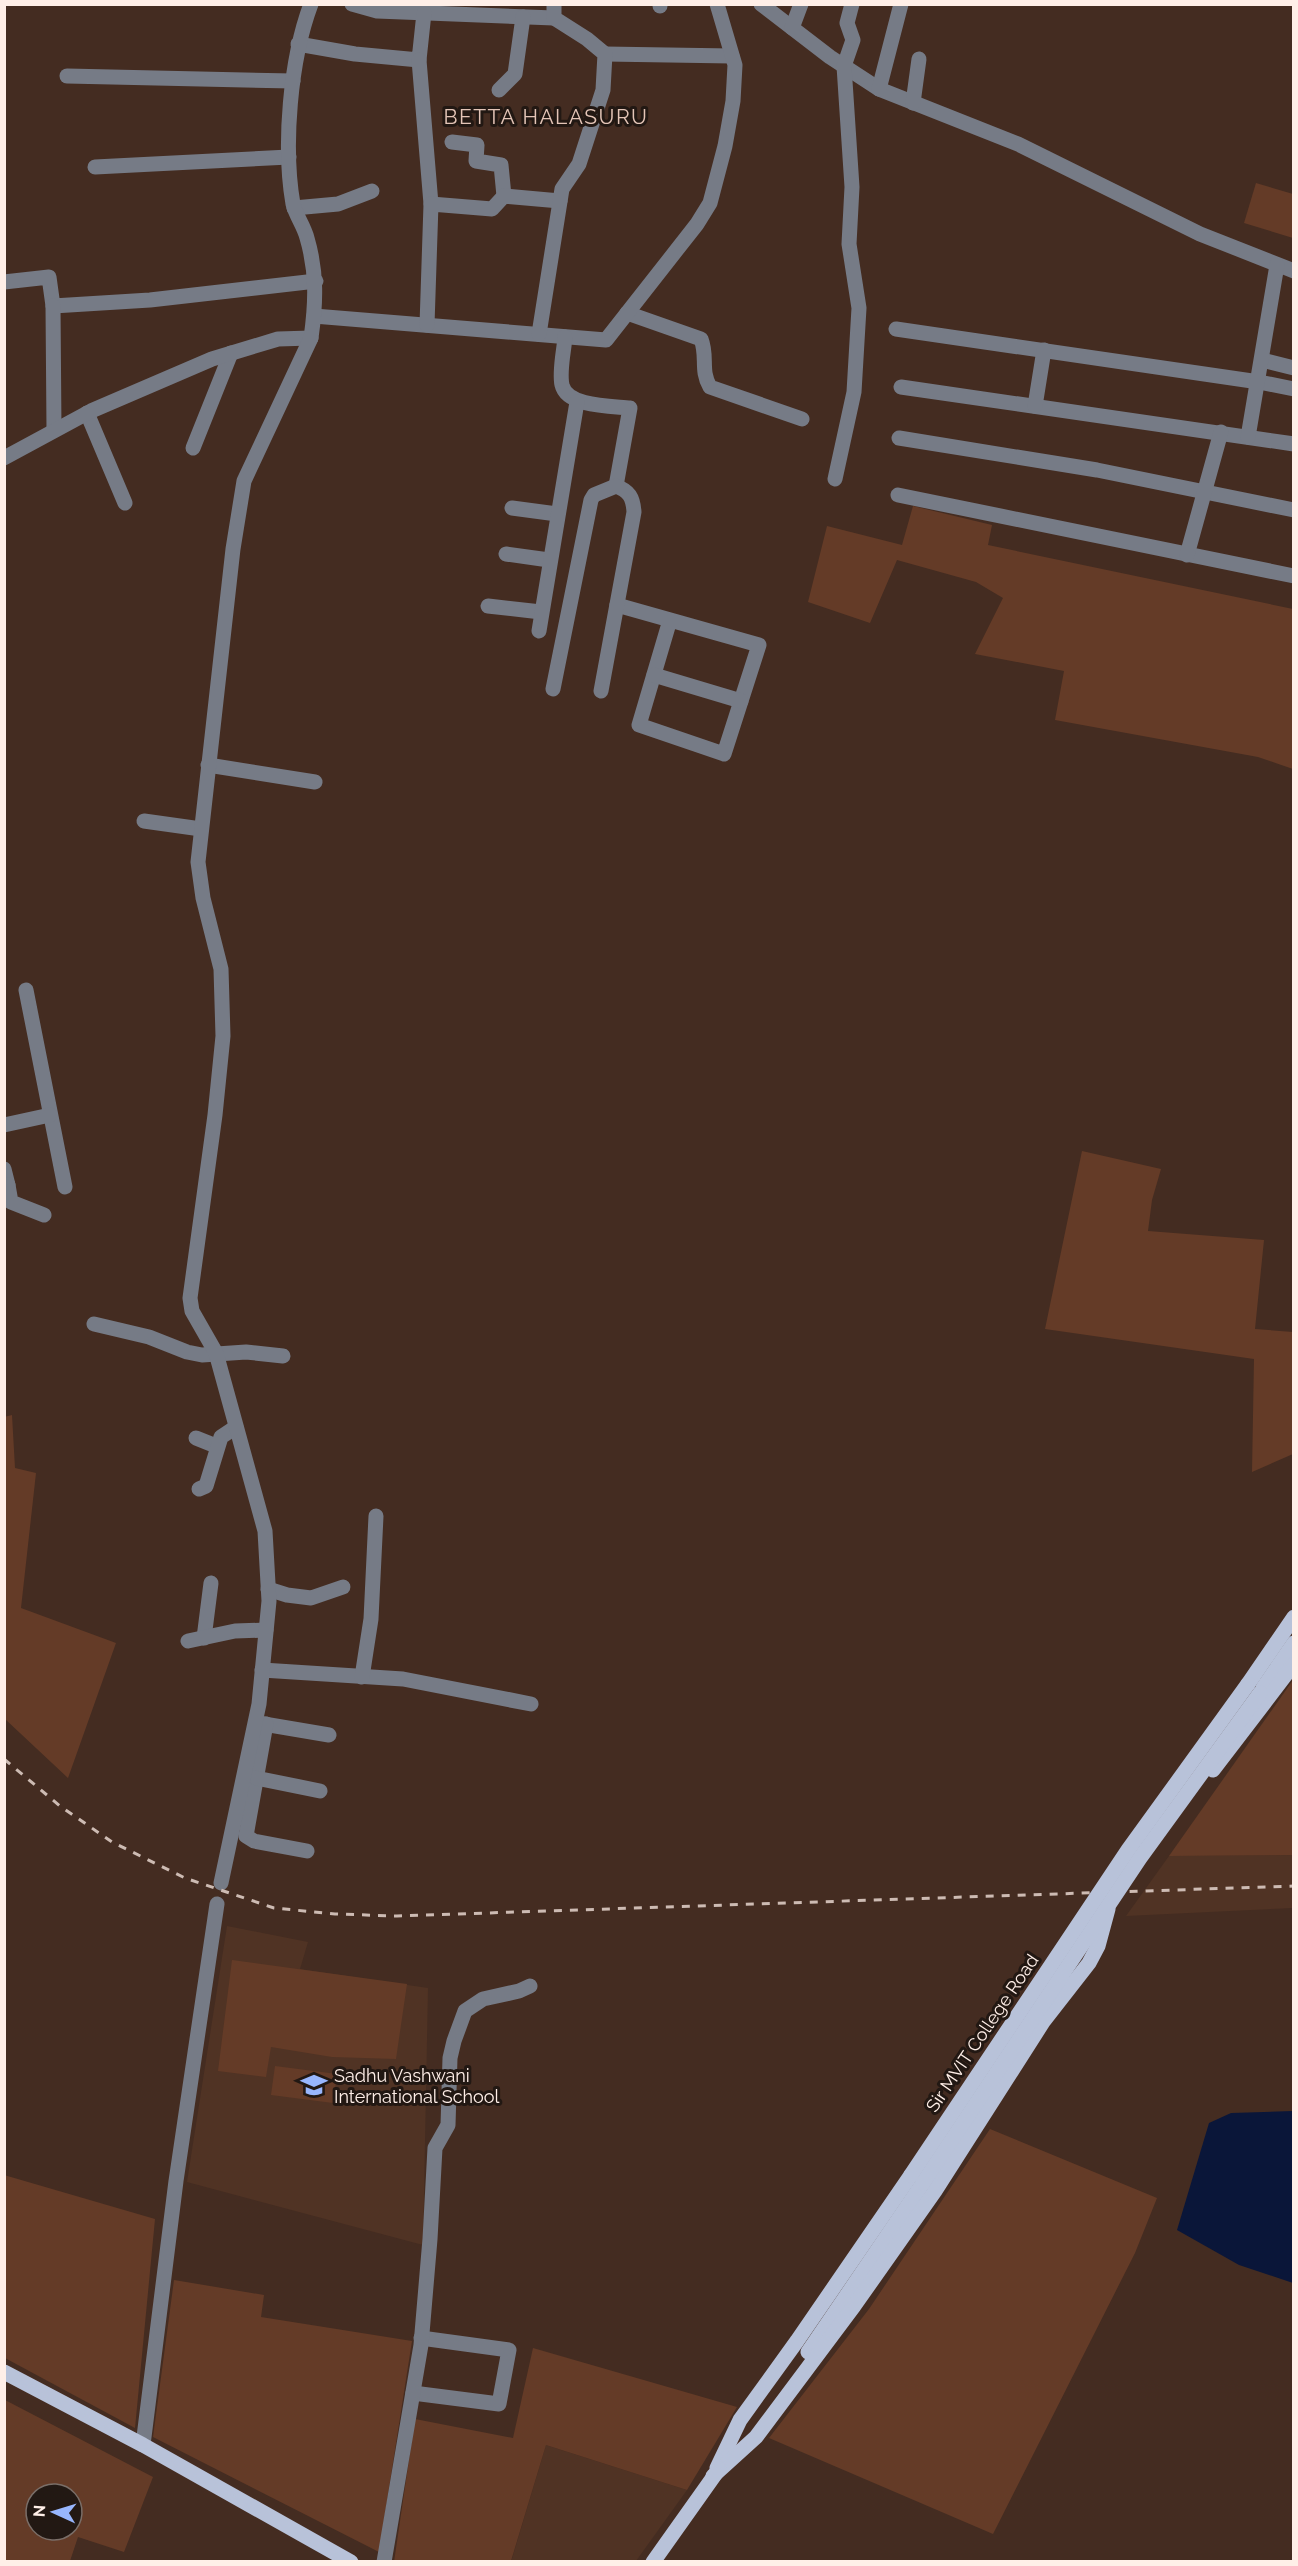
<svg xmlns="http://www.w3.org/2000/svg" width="1298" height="2566" font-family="Raleway,sans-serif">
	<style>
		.built { fill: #503324 }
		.green { fill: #643b27; fill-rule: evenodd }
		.water { fill: #0a1639 }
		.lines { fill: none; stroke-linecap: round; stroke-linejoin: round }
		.minor { stroke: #767b86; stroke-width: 15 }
		.major { stroke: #b8c2d9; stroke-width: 15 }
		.rail { stroke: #cdbbb3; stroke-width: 3; stroke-dasharray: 8 8; stroke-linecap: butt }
		.major-bridge { stroke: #b8c2d9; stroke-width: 15 }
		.labels { text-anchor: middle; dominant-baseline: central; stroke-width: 6; stroke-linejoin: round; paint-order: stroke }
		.street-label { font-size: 18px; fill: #ffefe8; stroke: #221813 }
		.poi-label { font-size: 18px; fill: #ffefe8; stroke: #221813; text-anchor: start }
		.quarter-label { font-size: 21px; letter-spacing: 1.5px; fill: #e4c5b7; stroke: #221813 }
	</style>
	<rect width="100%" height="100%" fill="#442c21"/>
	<g class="built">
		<polygon points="1293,1855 1293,1908 1126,1916 1169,1856"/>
		<polygon points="227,1926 308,1942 300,1969 428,1988 423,2245 187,2182"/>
		<polygon points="546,2445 687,2490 636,2561 511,2562"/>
	</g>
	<g class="green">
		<polygon points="1256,183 1293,194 1293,238 1244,223"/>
		<polygon points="913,506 992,525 988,545 1293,609 1293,769 1258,757 1055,720 1064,671 975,654 1003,598 976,582 897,560 870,623 808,602 827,526 902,545"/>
		<polygon points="1082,1151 1161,1169 1152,1200 1148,1231 1264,1240 1255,1329 1293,1332 1293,1454 1252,1472 1254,1359 1045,1329"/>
		<polygon points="12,1415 15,1468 36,1473 21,1608 116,1643 68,1778 5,1719 4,1417"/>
		<polygon points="1293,1680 1293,1855 1169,1856"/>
		<polygon points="232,1960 407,1984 396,2059 332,2057 271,2047 266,2077 218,2071"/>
		<polygon points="275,2066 337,2074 333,2103 271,2095"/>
		<polygon points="990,2129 1157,2198 1135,2253 993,2534 769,2438 869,2309"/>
		<polygon points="4,2175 155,2219 135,2428 5,2358"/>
		<polygon points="174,2280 264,2295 261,2317 412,2341 379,2552 153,2437"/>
		<polygon points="533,2348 737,2407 687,2490 546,2445 511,2561 394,2562 415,2419 513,2438"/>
		<path d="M5 2400 153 2477 124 2552 78 2537 70 2561H5ZM36 2494H72V2530H36Z"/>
	</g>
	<polygon class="water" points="1293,2111 1294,2111 1293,2283 1239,2265 1177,2230 1209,2123 1231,2113"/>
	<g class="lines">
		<g class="minor">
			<polyline points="352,4 377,11 554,18"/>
			<polyline points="761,4 830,57 879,89 1018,144 1200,234 1294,271"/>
			<polyline points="660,6 660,4"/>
			<polyline points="792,28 801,4"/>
			<polyline points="298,44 355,54 419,60 424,13"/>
			<polyline points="605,54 732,56"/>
			<polyline points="419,60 431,204"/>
			<polyline points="67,76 293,81"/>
			<polyline points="879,89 901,4"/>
			<polyline points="499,90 515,74 523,17"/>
			<polyline points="913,103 919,59"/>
			<polyline points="452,142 477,145 476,161 501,165 504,196"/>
			<polyline points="95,167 289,157"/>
			<polyline points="294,208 338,204 372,191"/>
			<polyline points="4,282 49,277 53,306 150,300 316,281"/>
			<polyline points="53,306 54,430"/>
			<path d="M627 313 701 339C708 357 700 370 710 387L802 419"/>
			<polyline points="314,316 606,340 697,224 710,203 725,146 733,101 735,65 717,4"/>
			<polyline points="427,325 431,204 492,209 504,196 560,201"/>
			<polyline points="896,329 1259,382 1294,389"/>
			<polyline points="539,334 562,189 579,164 603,90 605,54 587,39 554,18 554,4"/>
			<path d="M565 337C564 351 559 371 562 385 567 407 612 406 630 408L616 486"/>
			<polyline points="1262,360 1294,368"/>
			<polyline points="901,387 1294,444"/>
			<polyline points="1035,406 1044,350"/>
			<polyline points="87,413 125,503"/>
			<polyline points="1248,437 1277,265"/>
			<polyline points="899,438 1097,470 1294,510"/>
			<polyline points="193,448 231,353"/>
			<polyline points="4,458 91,411 212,359 278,339 311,338"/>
			<polyline points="835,479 854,392 859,308 849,244 852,187 844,66 853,40 847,23 852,4"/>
			<polyline points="898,495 1294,576"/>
			<polyline points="512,508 557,514"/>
			<polyline points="506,554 549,560"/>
			<polyline points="1187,555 1221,432"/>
			<polyline points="617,605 759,645 724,754 639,725 670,620"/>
			<polyline points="488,606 541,612"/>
			<polyline points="539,631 577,402"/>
			<polyline points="654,675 741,701"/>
			<path d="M553 689 591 500 594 495 616 486C629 491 633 497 634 512L601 691"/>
			<polyline points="208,765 315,782"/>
			<polyline points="144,821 201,829"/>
			<polyline points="26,990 65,1187"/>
			<polyline points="4,1125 50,1115"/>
			<polyline points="4,1169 8,1185 4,1186"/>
			<polyline points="8,1185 11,1202 44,1215"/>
			<polyline points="94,1324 149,1337 187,1352 202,1355 246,1352 283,1356"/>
			<polyline points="196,1438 216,1446"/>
			<polyline points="199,1489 206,1486 221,1437 236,1427"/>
			<polyline points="268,1589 287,1595 311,1598 343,1587"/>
			<polyline points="204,1638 211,1583"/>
			<polyline points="188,1641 235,1631 266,1630"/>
			<polyline points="262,1670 403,1679 531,1704"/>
			<polyline points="362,1677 371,1619 376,1516"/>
			<polyline points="258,1723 329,1735"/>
			<polyline points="266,1724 246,1836 254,1841 307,1851"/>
			<polyline points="256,1778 320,1791"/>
			<path d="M221 1883 259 1704 269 1601 265 1531 216 1353 192 1311 190 1298 215 1115 223 1036 221 969 203 898 198 862 233 549 244 481 311 338C316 303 317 272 307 238 304 226 296 216 293 204 283 146 290 60 311 4"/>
			<polyline points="413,2393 499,2404 509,2350 421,2338"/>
			<polyline points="143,2445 176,2181 217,1904"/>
			<polyline points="384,2562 421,2345 430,2239 435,2148 448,2125 450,2058 454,2041 465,2011 483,1999 519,1991 530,1986"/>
		</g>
		<g class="major">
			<polyline points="1248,1684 1294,1617"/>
			<polyline points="1263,1688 1294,1643"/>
			<polyline points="1213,1770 1294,1664"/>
			<polyline points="808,2352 923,2183"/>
			<polyline points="4,2372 143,2445 351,2562"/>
			<polyline points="717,2468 740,2420 797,2341 911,2175"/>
			<polyline points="713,2476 756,2437 854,2306 935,2191 1043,2022 1089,1963 1098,1946 1108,1909"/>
			<polyline points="653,2562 719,2469"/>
		</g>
		<polyline class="rail" points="4,1759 60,1806 112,1842 185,1878 274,1908 335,1914 397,1916 1294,1886"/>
		<g class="major-bridge">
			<polyline points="911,2175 1128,1850 1248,1684"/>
			<polyline points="923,2183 1140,1858 1260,1693"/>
		</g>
	</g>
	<defs>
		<g id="school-bare" transform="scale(2.07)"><path d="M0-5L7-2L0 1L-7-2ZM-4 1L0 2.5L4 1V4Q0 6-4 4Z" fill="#98b6fd" stroke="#221813" stroke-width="2.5" paint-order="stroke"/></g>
	</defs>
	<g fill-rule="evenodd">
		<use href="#school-bare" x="314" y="2085"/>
	</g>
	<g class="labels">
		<g class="street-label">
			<text transform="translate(982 2033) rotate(-56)">Sir MVIT College Road</text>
		</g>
		<g class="poi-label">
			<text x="334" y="2075">Sadhu Vashwani<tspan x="334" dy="21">International School</tspan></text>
		</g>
		<g class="quarter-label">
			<text x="546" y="116">BETTA HALASURU</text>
		</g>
	</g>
	<rect width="1298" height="2566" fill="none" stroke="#ffefe8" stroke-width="12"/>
	<g transform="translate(54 2512) rotate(274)"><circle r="28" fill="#221813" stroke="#7a6e68" stroke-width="1.5"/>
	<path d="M0-4.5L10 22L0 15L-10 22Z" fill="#98b6fd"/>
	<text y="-9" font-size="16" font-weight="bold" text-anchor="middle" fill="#ffefe8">N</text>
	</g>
</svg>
